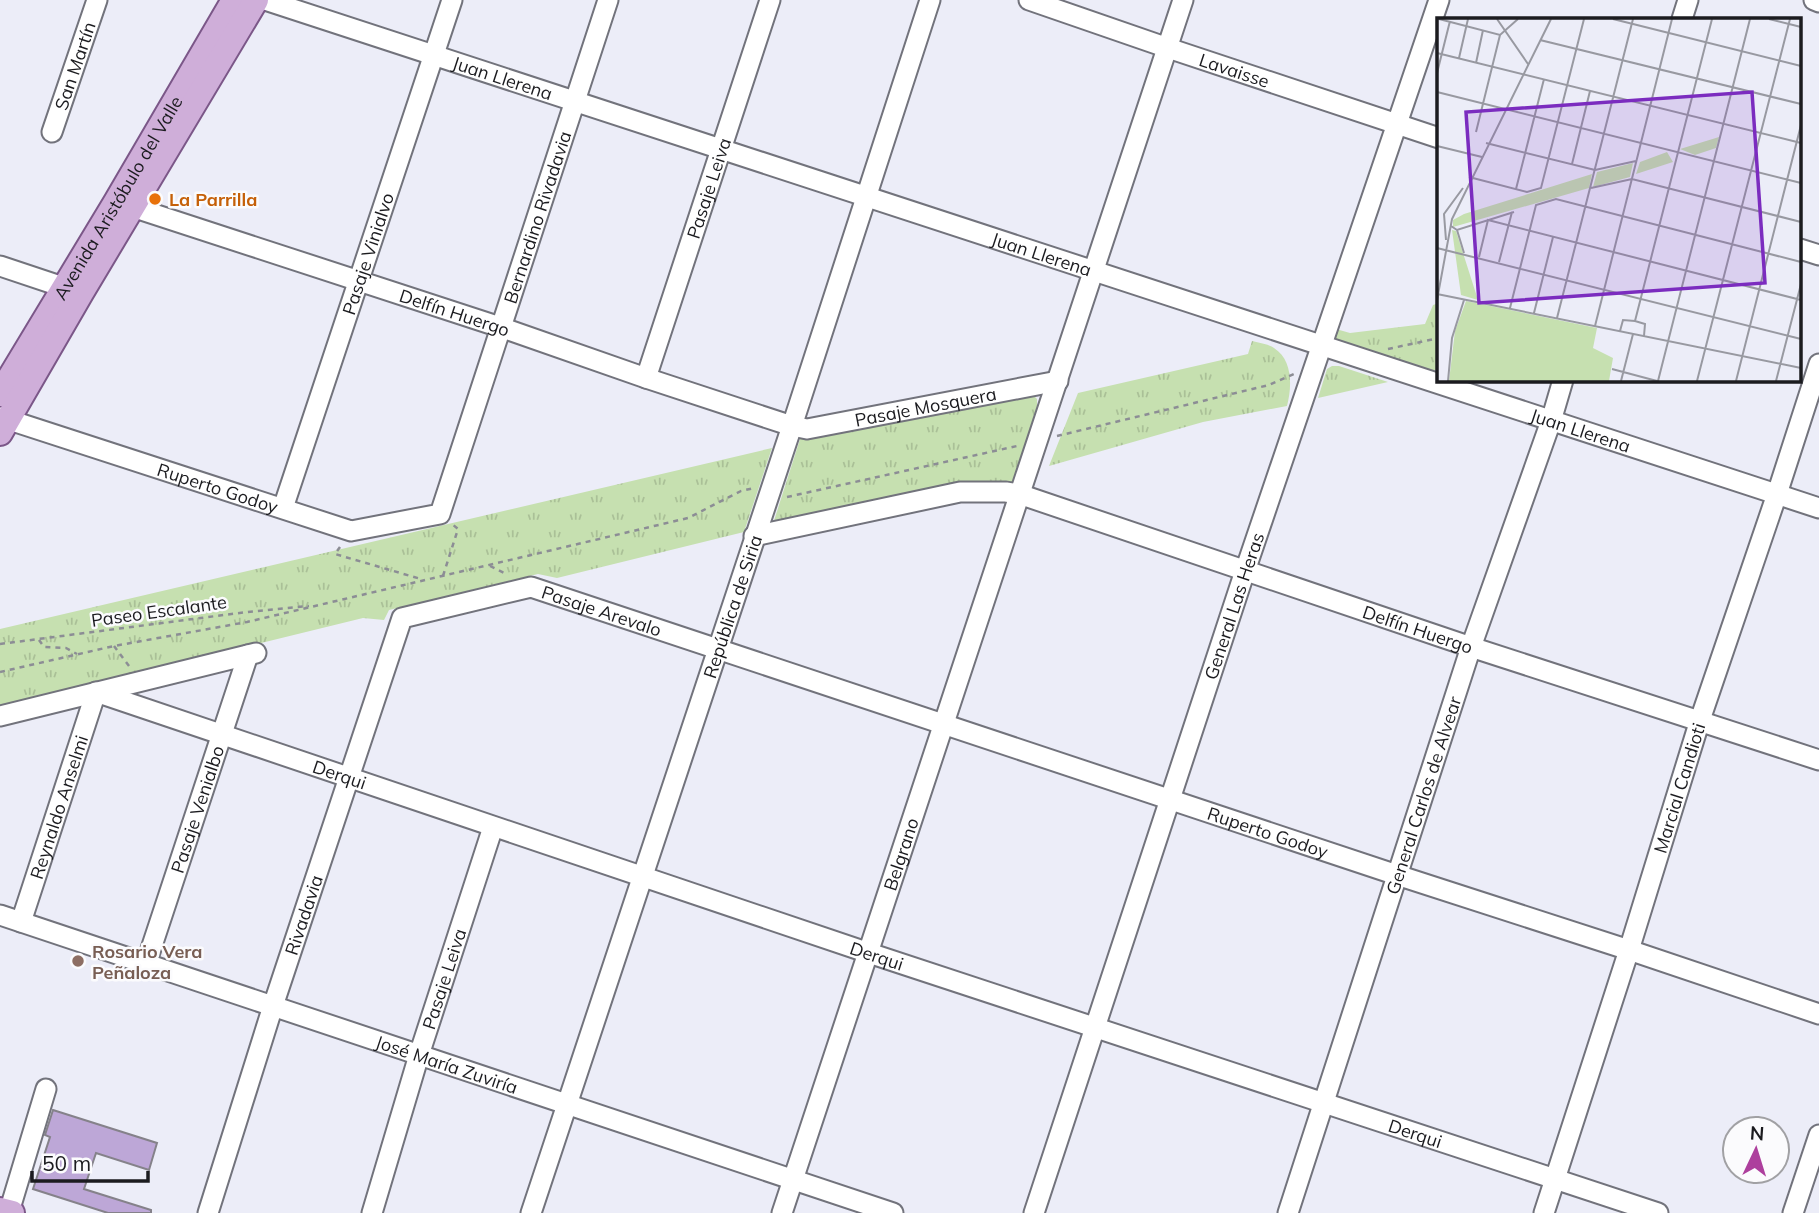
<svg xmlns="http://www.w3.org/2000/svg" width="1819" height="1213" font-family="Mulish,sans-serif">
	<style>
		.grass { fill: url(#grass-tufts) }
		.building { fill: #bda7d7; stroke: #85828a; stroke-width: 2 }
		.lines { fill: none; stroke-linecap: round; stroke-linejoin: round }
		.minor-casing { stroke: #72737c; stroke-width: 23 }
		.major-casing { stroke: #7b5788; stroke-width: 28 }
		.path { stroke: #8c8d95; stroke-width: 2.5; stroke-dasharray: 5 5; stroke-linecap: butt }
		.minor { stroke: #fff; stroke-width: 19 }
		.major { stroke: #cfaed9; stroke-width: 24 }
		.food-dot { fill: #e8710a; stroke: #fbfbfd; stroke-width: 2.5 }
		.education-dot { fill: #8d6e63; stroke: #fbfbfd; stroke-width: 2.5 }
		.labels { text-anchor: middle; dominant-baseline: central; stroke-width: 5; stroke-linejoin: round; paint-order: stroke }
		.street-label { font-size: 18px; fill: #1b1b1f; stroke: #fbfbfd }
		.food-label { font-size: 18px; font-weight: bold; fill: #c56008; stroke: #fbfbfd; text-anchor: start }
		.education-label { font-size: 18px; font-weight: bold; fill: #785e54; stroke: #fbfbfd; text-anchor: start }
		.inset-road { fill: none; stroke: #9899a1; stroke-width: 2 }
		.view { fill: #7b2cbf; fill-opacity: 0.15; stroke: #7b2cbf; stroke-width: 3.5 }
		.inset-edge { fill: none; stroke: #1b1b1f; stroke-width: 3.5 }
	</style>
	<defs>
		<pattern id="grass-tufts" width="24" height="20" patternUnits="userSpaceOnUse" patternTransform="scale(1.75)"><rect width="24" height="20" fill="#c6e0b0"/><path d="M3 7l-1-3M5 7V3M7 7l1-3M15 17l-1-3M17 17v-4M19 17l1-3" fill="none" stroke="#aac097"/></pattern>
	</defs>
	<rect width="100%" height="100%" fill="#ecedf8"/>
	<g class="grass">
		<polygon points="1439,303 1439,369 1431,371 1343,344 1335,338 1336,329 1350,333 1425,324 1433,305"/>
		<path d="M1252 341C1260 343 1268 344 1274 348 1293 360 1292 387 1287 406L1203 422 1049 466 1078 393 1248 354Z"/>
		<polygon points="1332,366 1339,366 1388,382 1318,398 1327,369"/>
		<polygon points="1031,393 1037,399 1037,406 1012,486 772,527 801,436"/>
		<polygon points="772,448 744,532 557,578 538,574 389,610 384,620 363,618 0,707 0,629"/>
	</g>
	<polygon class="building" points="53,1110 157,1143 149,1170 96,1153 84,1189 151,1210 151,1213 108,1213 33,1189 50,1137 45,1135"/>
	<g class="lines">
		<g class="minor-casing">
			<g id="minor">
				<path id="s1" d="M265 0 1819 508"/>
				<path id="s2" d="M1029 0 1168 48 1439 138"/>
				<polyline points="1814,0 1819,2"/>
				<polyline points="1682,19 1688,0"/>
				<path id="s3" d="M52 132 97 0"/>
				<path id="s4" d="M120 203 500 327 646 378 792 426 807 429 1058 381"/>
				<polyline points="1800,249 1819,255"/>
				<polyline points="0,266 75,291"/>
				<path id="s5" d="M646 378 770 0"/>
				<path id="s6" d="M0 417 351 531 440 514 608 0"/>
				<path id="s7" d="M283 508 452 0"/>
				<path id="s8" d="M754 536 960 492H1006L1019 494 1471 647 1819 760"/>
				<polyline points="0,716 256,653"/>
				<path id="s9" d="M0 915 893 1213"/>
				<path id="s10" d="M21 922 96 692 869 953 1658 1213"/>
				<path id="s11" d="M146 964 248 655"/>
				<polyline points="9,1212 46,1089"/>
				<path id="s12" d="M208 1213 273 1006 402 618 531 587 1397 875 1629 950 1819 1014"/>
				<path id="s13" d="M372 1213 419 1055 493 827"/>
				<path id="s14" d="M531 1213 792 426 930 0"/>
				<path id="s15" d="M782 1213 1183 0"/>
				<path id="s16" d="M1034 1213 1245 571 1439 0"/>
				<path id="s17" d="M1288 1213 1471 647 1551 421 1563 380"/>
				<path id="s18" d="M1544 1213 1629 950 1700 720 1777 494 1819 364"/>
				<polyline points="1793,1213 1819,1135"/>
			</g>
		</g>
		<g class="major-casing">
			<g id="major">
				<path id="s19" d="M0 394 116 202 234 0"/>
				<polyline points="0,433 81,293 256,0"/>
				<polyline points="0,1210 12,1213"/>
			</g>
		</g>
		<g class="path">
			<polyline points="1388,349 1439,338"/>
			<polyline points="1057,436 1269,385 1294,374"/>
			<polyline points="787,497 1017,446"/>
			<polyline points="340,547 335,554 421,579"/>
			<polyline points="490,566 506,574"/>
			<polyline points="443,576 458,529 452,524"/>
			<polyline points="39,640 44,647 66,648 77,654"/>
			<polyline points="0,644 247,612 309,606"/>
			<polyline points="114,646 129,666"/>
			<polyline points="0,672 114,646 247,622 688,518 741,491 754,488"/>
		</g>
		<use href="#minor" class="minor"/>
		<use href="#major" class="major"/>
	</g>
	<circle class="food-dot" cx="155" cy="199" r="7"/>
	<circle class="education-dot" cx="78" cy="961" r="7"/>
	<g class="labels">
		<g class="street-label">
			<text stroke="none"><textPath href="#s3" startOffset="70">San Martín</textPath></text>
			<text stroke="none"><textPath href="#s2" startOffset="217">Lavaisse</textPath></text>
			<text stroke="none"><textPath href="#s1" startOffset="250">Juan Llerena</textPath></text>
			<text stroke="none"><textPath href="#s5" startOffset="200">Pasaje Leiva</textPath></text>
			<text stroke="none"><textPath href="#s19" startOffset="229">Avenida Aristóbulo del Valle</textPath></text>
			<text stroke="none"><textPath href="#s6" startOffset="772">Bernardino Rivadavia</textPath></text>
			<text stroke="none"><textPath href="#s7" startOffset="268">Pasaje Vinialvo</textPath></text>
			<text stroke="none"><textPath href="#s1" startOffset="817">Juan Llerena</textPath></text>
			<text stroke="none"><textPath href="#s4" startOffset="352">Delfín Huergo</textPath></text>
			<text stroke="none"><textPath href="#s4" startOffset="844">Pasaje Mosquera</textPath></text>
			<text stroke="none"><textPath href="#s1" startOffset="1384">Juan Llerena</textPath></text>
			<text stroke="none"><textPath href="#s6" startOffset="229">Ruperto Godoy</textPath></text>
			<text stroke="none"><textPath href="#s16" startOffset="639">General Las Heras</textPath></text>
			<text stroke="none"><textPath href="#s14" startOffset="639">República de Siria</textPath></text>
			<text transform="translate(159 611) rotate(-8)">Paseo Escalante</text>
			<text stroke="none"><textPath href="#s12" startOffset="833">Pasaje Arevalo</textPath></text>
			<text stroke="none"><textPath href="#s8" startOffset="691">Delfín Huergo</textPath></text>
			<text stroke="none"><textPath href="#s10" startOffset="499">Derqui</textPath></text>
			<text stroke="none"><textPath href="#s18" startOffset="446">Marcial Candioti</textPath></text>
			<text stroke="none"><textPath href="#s17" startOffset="439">General Carlos de Alvear</textPath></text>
			<text stroke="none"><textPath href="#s10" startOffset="121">Reynaldo Anselmi</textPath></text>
			<text stroke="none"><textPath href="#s11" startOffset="163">Pasaje Venialbo</textPath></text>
			<text stroke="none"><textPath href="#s12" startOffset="1535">Ruperto Godoy</textPath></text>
			<text stroke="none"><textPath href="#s15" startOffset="378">Belgrano</textPath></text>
			<text stroke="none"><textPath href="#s12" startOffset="313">Rivadavia</textPath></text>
			<text stroke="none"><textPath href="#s10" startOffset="1066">Derqui</textPath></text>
			<text stroke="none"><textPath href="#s13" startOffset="245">Pasaje Leiva</textPath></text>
			<text stroke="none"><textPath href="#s9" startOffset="471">José María Zuviría</textPath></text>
			<text stroke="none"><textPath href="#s10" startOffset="1633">Derqui</textPath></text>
		</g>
		<g class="food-label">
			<text x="169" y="199">La Parrilla</text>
		</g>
		<g class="education-label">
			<text x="92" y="951">Rosario Vera<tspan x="92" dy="21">Peñaloza</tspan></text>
		</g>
	</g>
	<g transform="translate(1437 18)">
		<rect width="364" height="364" fill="#ecedf8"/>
		<path d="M282 119 279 130 258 137 243 131ZM230 134 236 144 199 156 203 144ZM196 145 193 159 156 169 160 154ZM155 156 152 170 16 209V202L27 196ZM15 212 19 213 41 282 24 277Z" fill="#c6e0b0"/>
		<path d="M29 283 160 310 156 330 176 340 172 363H12L18 313Z" fill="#c6e0b0"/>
		<path class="inset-road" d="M2 1 63 17 81 1M60 1 91 46M176 1 364 48M332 1 364 9M103 22 364 86M0 35 364 125M22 40 31 1M39 45 46 12M0 55 13 3M0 74 364 165M39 114 63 17M49 125 158 152 199 143M0 128 45 139M135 146 153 73M32 159 90 174 104 170 147 1M154 170 195 161 364 204M79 171 107 61M14 208 20 212 77 194M20 212 27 235M9 222 7 196 26 170M0 230 364 321M42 239 51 202 364 282M62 244 75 194M0 276 364 350M0 282 15 201 114 1M73 290 99 187 119 181 364 244M97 295 116 219M120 300 196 1M198 303 275 1M158 308 235 1M183 313 186 302 198 303 208 306 207 318M175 351 220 363M11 363 15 320 27 282M184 363 196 316M221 363 313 1M260 363 353 1M299 363 364 107M339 363 364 266"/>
		<path class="view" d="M315 74 328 265 42 285 29 94Z"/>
		<rect width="364" height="364" class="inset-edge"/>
	</g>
	<g transform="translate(1756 1150) rotate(4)"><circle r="33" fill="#fbfbfd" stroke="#a1a1a4" stroke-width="2"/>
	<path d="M0-5L12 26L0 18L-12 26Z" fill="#ad3f9d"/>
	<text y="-10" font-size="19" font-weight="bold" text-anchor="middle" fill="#1b1b1f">N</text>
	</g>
	<path d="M32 1171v10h116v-10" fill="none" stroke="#1b1b1f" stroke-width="3.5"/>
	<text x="42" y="1171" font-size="21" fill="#1b1b1f" stroke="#fbfbfd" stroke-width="5" paint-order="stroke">50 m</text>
</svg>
